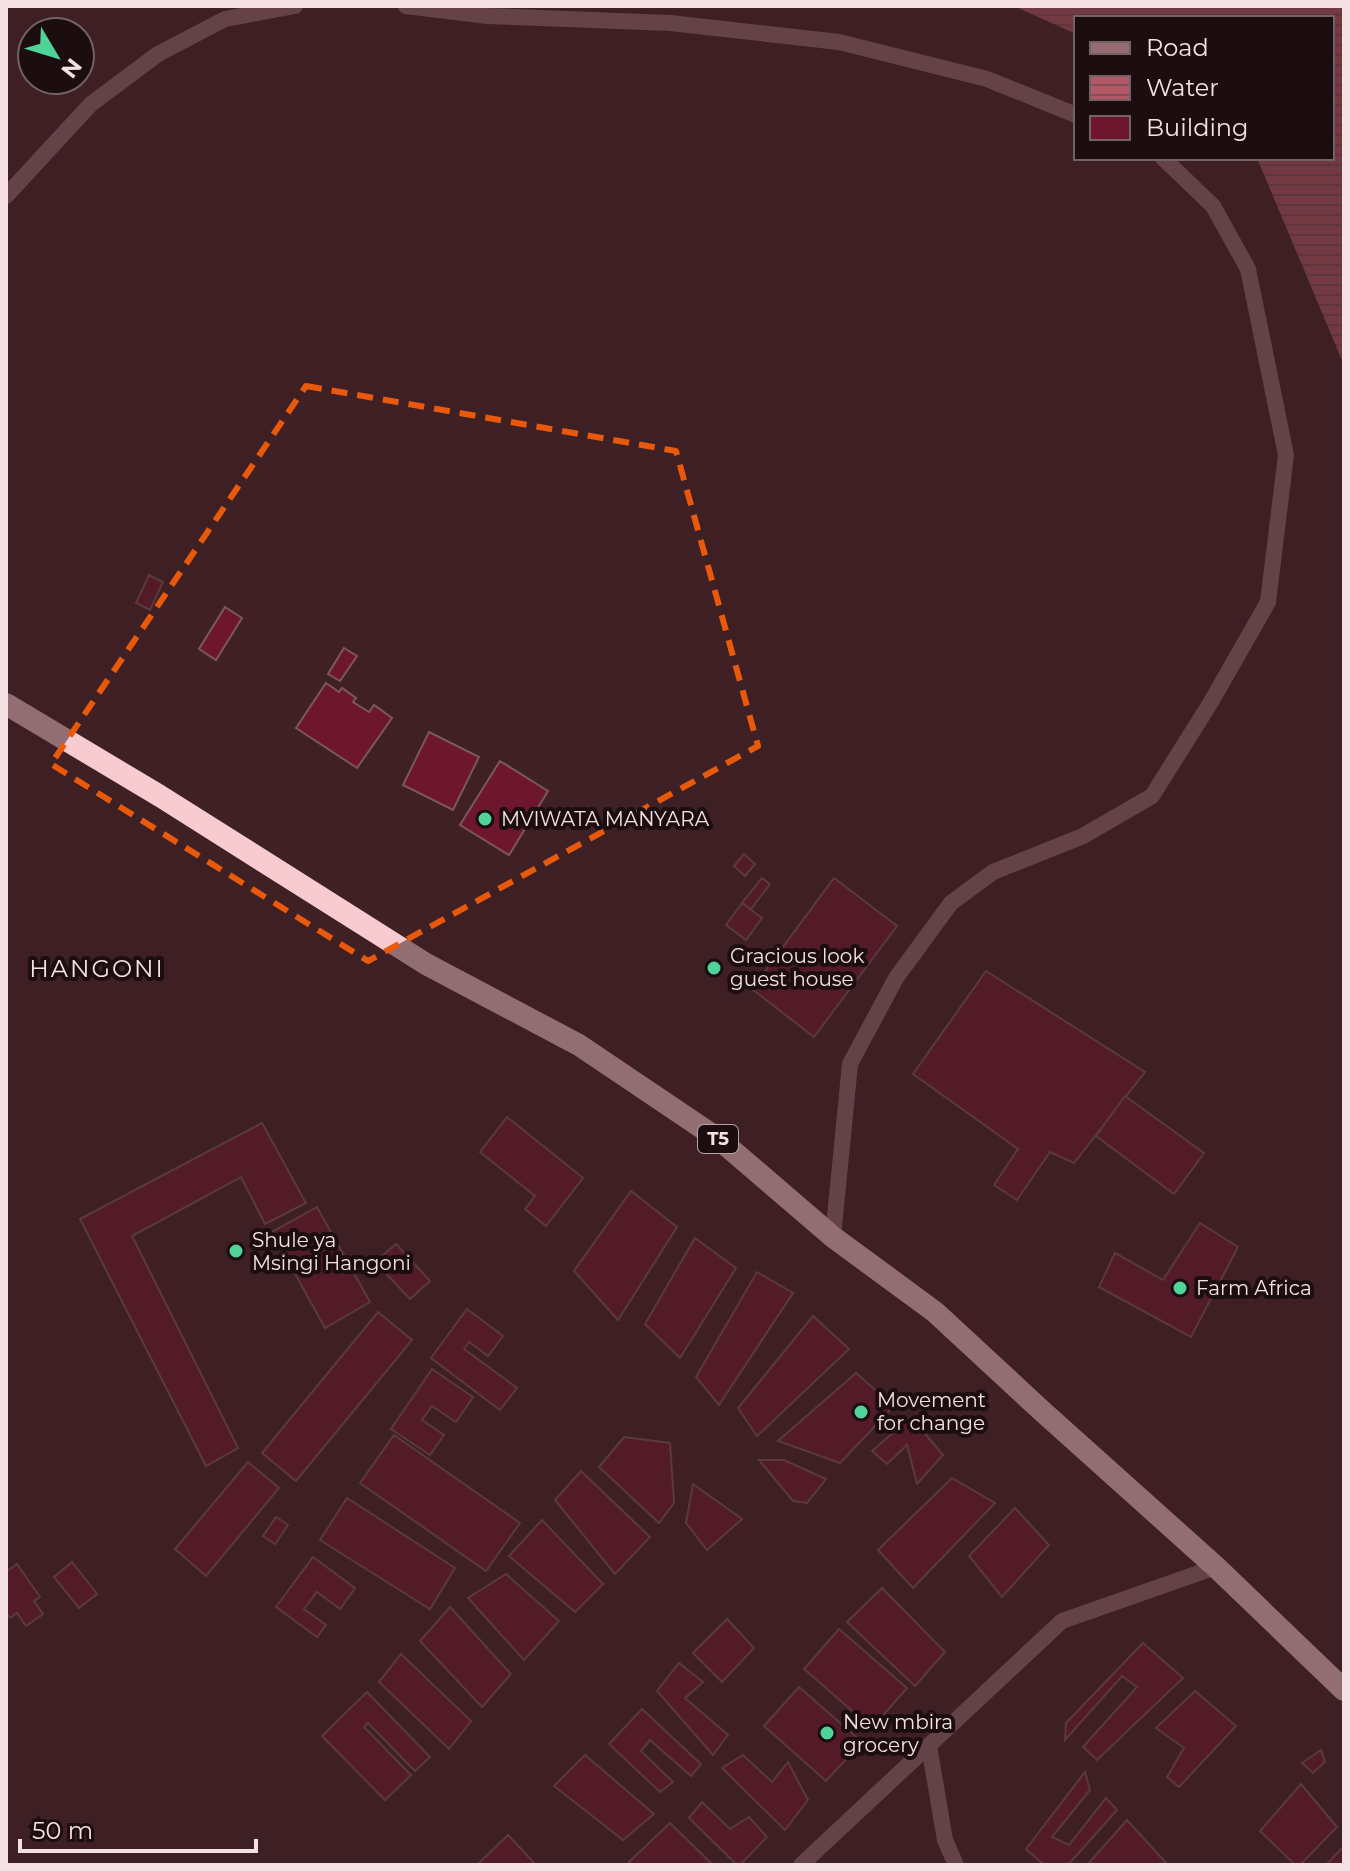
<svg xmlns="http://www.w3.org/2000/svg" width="1350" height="1871" font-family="Montserrat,sans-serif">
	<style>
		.water { fill: url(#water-rules) }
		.building { fill: #6e162e; stroke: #7a575b; stroke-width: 2 }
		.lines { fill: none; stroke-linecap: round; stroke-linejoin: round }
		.minor { stroke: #966c72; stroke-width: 16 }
		.trunk { stroke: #f8cbd0; stroke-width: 22 }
		.marked { fill: none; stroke: #e8590c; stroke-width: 6; stroke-dasharray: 16 10; stroke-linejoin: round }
		.poi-dot { fill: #50d398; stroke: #1c0e10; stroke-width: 3 }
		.labels { text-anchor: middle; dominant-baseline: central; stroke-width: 8; stroke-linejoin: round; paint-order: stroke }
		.shield { fill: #1c0e10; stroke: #b4a2a4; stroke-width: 2 }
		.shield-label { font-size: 18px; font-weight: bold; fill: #f5e1e3 }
		.poi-label { font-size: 20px; fill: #f5e1e3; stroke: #1c0e10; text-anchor: start }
		.quarter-label { font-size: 24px; letter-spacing: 2px; fill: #f5e1e3; stroke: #1c0e10 }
	</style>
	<defs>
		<pattern id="water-rules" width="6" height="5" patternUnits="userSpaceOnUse" patternTransform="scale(2)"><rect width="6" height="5" fill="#b45868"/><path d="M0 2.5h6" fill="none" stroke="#844f58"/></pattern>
	</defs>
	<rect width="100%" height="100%" fill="#3e2025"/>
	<polygon class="water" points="1014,6 1344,6 1344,365 1257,158 1332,158 1332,18 1076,18 1076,34"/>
	<g class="building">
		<polygon points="149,575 163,582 150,610 136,603"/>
		<polygon points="225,607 242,618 216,660 199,649"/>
		<polygon points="344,648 357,656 340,681 328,674"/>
		<polygon points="326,683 339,692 342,688 356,698 353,702 369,712 374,705 392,718 357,768 296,728"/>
		<polygon points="429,732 479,757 453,810 403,785"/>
		<polygon points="500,761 548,791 509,855 460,825"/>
		<polygon points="744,854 755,864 745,876 734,866"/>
		<polygon points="762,878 770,884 751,909 742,903"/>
		<polygon points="834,878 897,926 814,1037 752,989"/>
		<polygon points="742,903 762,918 746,940 726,925"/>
		<polygon points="986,971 1145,1072 1074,1163 1050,1152 1017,1200 994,1185 1018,1149 913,1074"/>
		<polygon points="1125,1096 1204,1153 1174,1194 1096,1136"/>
		<polygon points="507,1117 583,1178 546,1226 525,1209 535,1196 480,1152"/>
		<polygon points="262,1123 306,1203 265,1224 241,1177 132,1236 238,1448 206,1466 80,1219"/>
		<polygon points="631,1191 677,1227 618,1320 574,1271"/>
		<polygon points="317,1207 370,1302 325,1328 272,1232"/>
		<polygon points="1200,1223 1238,1247 1191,1337 1099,1287 1115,1253 1163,1280"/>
		<polygon points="695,1238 736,1268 680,1358 645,1324"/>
		<polygon points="396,1244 430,1281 410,1299 375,1262"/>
		<polygon points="757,1272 793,1293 719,1405 696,1377"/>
		<polygon points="467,1309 503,1336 488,1356 469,1342 464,1349 517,1388 500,1410 431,1358"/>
		<polygon points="378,1312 412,1340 296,1481 262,1453"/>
		<polygon points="813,1316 849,1349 757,1436 738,1408"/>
		<polygon points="432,1369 473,1397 456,1422 432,1406 422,1420 444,1435 430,1455 391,1429"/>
		<polygon points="856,1373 894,1406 840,1463 778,1441"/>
		<polygon points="911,1417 943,1455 917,1484 907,1445 887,1464 872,1451"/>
		<polygon points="394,1435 520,1523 486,1571 360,1483"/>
		<polygon points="624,1437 670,1443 674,1503 659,1523 599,1467"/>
		<polygon points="759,1460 784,1460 826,1479 807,1503 793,1501"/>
		<polygon points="248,1462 279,1488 206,1576 175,1549"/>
		<polygon points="581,1471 650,1537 615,1574 555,1500"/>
		<polygon points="952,1478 995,1503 913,1588 878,1550"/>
		<polygon points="693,1484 742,1519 707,1550 686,1523"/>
		<polygon points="347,1498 455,1568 430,1609 320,1540"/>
		<polygon points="1015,1508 1049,1545 1002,1597 969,1556"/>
		<polygon points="276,1517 288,1525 275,1544 263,1536"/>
		<polygon points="542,1520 603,1584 575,1612 509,1556"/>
		<polygon points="313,1557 355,1588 340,1609 317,1592 304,1609 326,1625 317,1637 276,1607"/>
		<polygon points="72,1562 97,1594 79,1608 54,1577"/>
		<polygon points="17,1564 40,1597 34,1601 43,1614 26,1626 17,1613 10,1618 6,1612 6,1572"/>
		<polygon points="506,1574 559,1621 524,1660 468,1598"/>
		<polygon points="882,1588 945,1652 915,1686 847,1622"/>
		<polygon points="450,1607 511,1674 482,1707 420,1641"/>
		<polygon points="727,1619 754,1648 722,1682 693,1653"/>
		<polygon points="839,1629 907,1688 872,1728 804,1669"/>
		<polygon points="1143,1643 1183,1678 1097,1760 1083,1747 1137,1687 1122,1676 1065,1740 1066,1723"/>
		<polygon points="401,1654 471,1721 449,1749 379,1682"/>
		<polygon points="679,1663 703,1682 685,1698 728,1735 713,1755 657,1691"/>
		<polygon points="799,1687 862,1742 826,1781 764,1726"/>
		<polygon points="1195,1691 1236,1726 1179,1787 1167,1777 1184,1748 1156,1728"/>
		<polygon points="367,1692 430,1757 415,1771 368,1723 364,1727 411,1775 385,1800 322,1736"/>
		<polygon points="642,1709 701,1764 691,1776 650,1740 641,1751 673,1782 660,1792 609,1744"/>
		<polygon points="1321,1750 1325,1762 1313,1773 1302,1763"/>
		<polygon points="585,1755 654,1814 623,1840 554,1786"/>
		<polygon points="743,1755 772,1782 788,1762 808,1800 785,1830 722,1768"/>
		<polygon points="1085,1772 1090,1790 1052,1837 1069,1845 1106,1798 1117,1810 1068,1865 1044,1865 1026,1849"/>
		<polygon points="1301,1784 1337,1827 1300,1865 1295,1865 1260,1831"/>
		<polygon points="702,1802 730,1829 749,1817 767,1837 740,1865 737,1865 689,1818"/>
		<polygon points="1127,1820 1168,1865 1087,1865"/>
		<polygon points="670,1823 713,1865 632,1865 629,1862"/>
		<polygon points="508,1835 536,1865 477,1865"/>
		<polygon points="1344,1846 1344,1865 1326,1865"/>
	</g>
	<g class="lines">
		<g class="minor">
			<polyline points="406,6 488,16 670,23 839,42 987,79 1076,115"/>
			<polyline points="6,196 91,104 158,54 225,19 295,6"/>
			<polyline points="833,1237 850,1064 896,978 951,903 993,872 1083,836 1152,796 1211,702 1268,602 1286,455 1248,269 1213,206 1163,158"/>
			<polyline points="929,1746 945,1840 956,1865"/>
			<polyline points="801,1865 1062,1621 1216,1567"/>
		</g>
		<polyline class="trunk" points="6,704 160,796 426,964 579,1045 720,1140 833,1237 935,1312 1042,1411 1216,1567 1344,1690"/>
	</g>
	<path d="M0 0H1350V1871H0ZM306 386 676 451 758 746 368 961 51 764Z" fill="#3e2025" fill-opacity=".55" fill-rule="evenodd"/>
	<path class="marked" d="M306 386 676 451 758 746 368 961 51 764Z"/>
	<g class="poi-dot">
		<circle cx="485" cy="819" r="8"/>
		<circle cx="714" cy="968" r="8"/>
		<circle cx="236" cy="1251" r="8"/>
		<circle cx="1180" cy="1288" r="8"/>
		<circle cx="861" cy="1412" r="8"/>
		<circle cx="827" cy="1733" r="8"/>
	</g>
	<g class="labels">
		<rect class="shield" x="698" y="1125" width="40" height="28" rx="6"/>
		<g class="shield-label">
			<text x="718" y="1139">T5</text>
		</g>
		<g class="poi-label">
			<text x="501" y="819">MVIWATA MANYARA</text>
			<text x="730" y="956">Gracious look<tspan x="730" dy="23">guest house</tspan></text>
			<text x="252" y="1240">Shule ya<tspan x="252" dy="23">Msingi Hangoni</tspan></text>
			<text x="1196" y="1288">Farm Africa</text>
			<text x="877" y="1400">Movement<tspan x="877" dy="23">for change</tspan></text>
			<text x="843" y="1722">New mbira<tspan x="843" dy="23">grocery</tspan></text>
		</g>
		<g class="quarter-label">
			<text x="97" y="968">HANGONI</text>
		</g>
	</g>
	<rect width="1350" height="1871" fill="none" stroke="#f5e1e3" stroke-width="16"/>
	<rect x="1074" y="16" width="260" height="144" fill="#1c0e10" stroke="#736264" stroke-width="2"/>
	<rect x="1090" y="42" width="40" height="12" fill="#966c72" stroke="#736264" stroke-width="2"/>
	<text x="1146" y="56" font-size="24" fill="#f5e1e3">Road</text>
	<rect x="1090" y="76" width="40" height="24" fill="url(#water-rules)" stroke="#736264" stroke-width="2"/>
	<text x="1146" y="96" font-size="24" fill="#f5e1e3">Water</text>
	<rect x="1090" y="116" width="40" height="24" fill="#6e162e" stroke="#736264" stroke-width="2"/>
	<text x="1146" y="136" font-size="24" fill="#f5e1e3">Building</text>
	<g transform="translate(56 56) rotate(128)"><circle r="38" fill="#1c0e10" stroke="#736264" stroke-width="2"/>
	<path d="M0-6L14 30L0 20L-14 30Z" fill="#50d398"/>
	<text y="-12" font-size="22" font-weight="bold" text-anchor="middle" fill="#f5e1e3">N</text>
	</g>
	<path d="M20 1839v12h236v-12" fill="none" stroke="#f5e1e3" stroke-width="4"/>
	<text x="32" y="1839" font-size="24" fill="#f5e1e3" stroke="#1c0e10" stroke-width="6" paint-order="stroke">50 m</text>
</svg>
